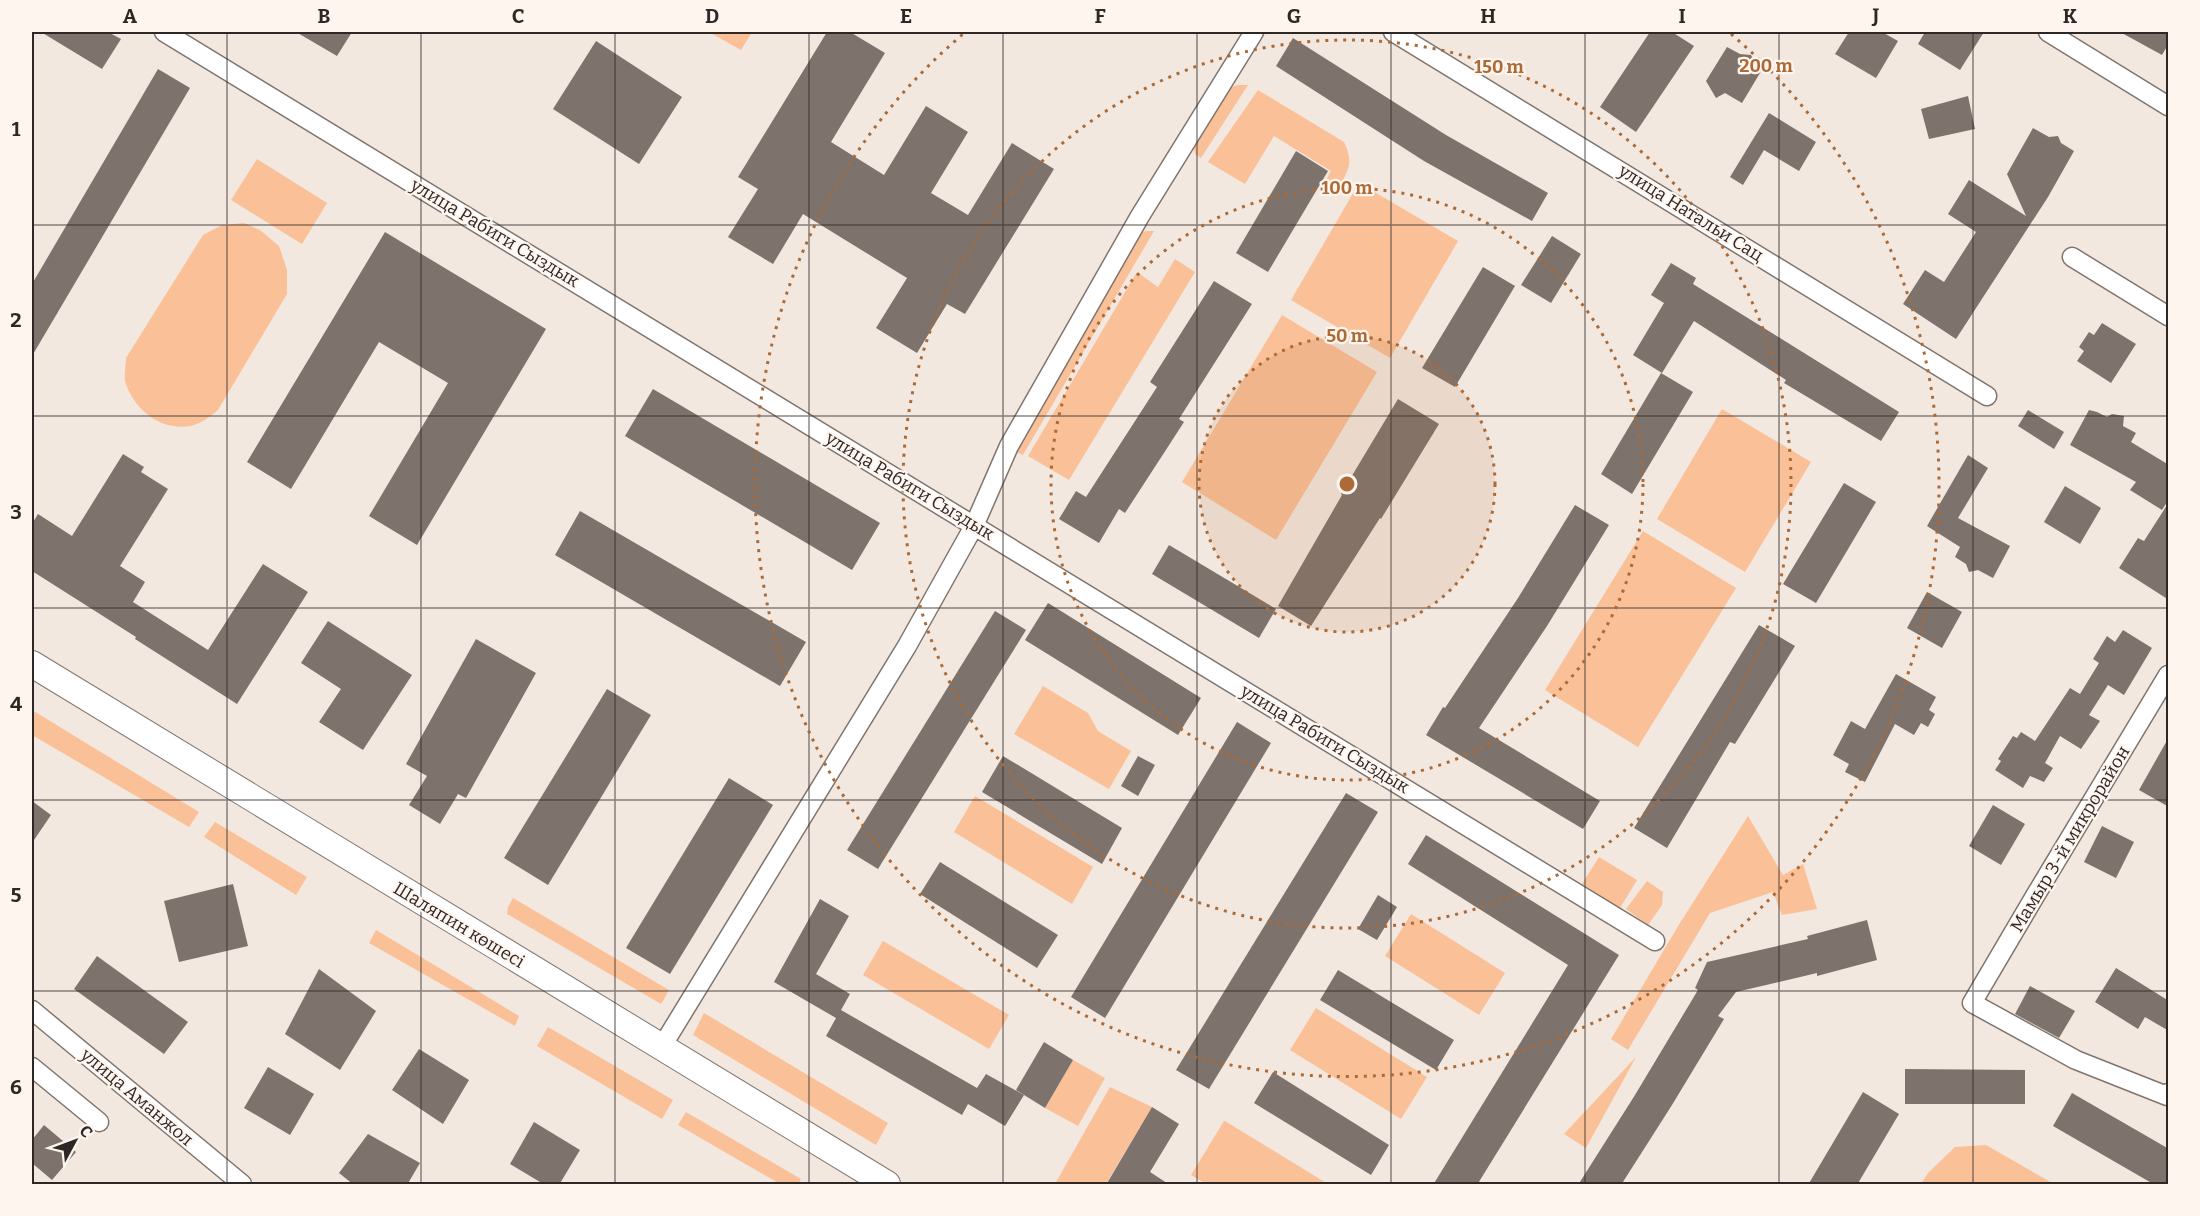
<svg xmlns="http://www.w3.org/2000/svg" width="2200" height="1216" font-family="Bitter,serif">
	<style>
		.green { fill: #fac097 }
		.building { fill: #7e736c }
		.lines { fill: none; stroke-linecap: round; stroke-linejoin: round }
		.minor-casing { stroke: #80756e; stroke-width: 21 }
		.secondary-casing { stroke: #80756e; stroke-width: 28 }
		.minor { stroke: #fff; stroke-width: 18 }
		.secondary { stroke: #fff; stroke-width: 26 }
		.grid { fill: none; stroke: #2d2825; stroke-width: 1.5; stroke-opacity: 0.55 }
		.ring { fill: none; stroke: #ac6a36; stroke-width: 3; stroke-dasharray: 3 6 }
		.labels { text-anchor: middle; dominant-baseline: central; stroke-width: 4.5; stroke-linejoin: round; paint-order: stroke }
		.street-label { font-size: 18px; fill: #2d2825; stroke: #fff5ef }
		.centre { fill: #ac6a36; stroke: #fff5ef; stroke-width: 3 }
		.ring-label { font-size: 18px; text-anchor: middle; font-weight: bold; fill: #ac6a36; stroke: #fff5ef; stroke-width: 4.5; stroke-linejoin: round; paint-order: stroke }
		.neatline { fill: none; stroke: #2d2825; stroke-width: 2 }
		.grid-label { font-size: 20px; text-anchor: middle; font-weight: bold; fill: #2d2825 }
	</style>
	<rect width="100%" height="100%" fill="#f3e8e0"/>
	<g class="green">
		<polygon points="709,32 752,32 741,50"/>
		<polygon points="1238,85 1248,85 1201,158 1195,154 1193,141 1225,89"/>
		<path d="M1258 90 1344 142C1355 165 1347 172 1336 192L1323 185 1331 171 1274 136 1245 184 1208 162Z"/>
		<polygon points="257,159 327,203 302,244 231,200"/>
		<polygon points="1359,183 1458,241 1390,358 1291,300"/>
		<path d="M244 223 260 230 279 246 287 270V294L218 410C210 417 200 424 190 426 160 431 133 409 125 381 124 374 126 365 126 358L203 235 222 225Z"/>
		<polygon points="1146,231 1154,231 1023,455 1012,450 1139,233"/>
		<polygon points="1175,259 1195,272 1069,480 1028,456 1137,272 1158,287"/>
		<polygon points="1282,315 1377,372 1276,540 1182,482"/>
		<polygon points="1722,409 1811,462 1745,572 1657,519"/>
		<polygon points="1643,531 1736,588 1638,747 1545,690"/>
		<polygon points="1043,686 1088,713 1098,731 1131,751 1109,789 1014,734"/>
		<polygon points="32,710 199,812 189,827 32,735"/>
		<polygon points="975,796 1093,867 1072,904 954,832"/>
		<polygon points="1748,816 1783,875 1803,864 1817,909 1782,915 1773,892 1710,913 1628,1050 1611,1039 1680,923"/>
		<polygon points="215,822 307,877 296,895 204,837"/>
		<polygon points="1599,857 1637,880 1620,908 1582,884"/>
		<polygon points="1647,881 1663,892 1662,905 1648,925 1626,909"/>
		<polygon points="513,898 669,990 661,1004 507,914 508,907"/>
		<polygon points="1411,914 1505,973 1479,1015 1385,956"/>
		<polygon points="376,930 519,1016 515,1026 369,943"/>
		<polygon points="883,941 1009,1015 989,1049 863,975"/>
		<polygon points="1316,1008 1427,1077 1401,1119 1290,1050"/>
		<polygon points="704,1013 888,1123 876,1145 693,1035"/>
		<polygon points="548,1027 673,1100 662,1119 537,1046"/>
		<polygon points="1636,1057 1586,1148 1564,1134"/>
		<polygon points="1073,1060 1105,1078 1078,1126 1045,1108"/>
		<polygon points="1110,1087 1152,1107 1106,1184 1055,1184"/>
		<polygon points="686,1112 801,1179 798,1184 780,1184 678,1125"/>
		<polygon points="1224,1121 1225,1121 1328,1184 1206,1184 1191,1175"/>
		<polygon points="1986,1145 2054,1184 1921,1184 1928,1173 1955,1147"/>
	</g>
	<g class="building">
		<polygon points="41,32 108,32 121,39 102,69"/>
		<polygon points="296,32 352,32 337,56"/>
		<polygon points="827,32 850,32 885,53 831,142 884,175 926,106 968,132 931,193 968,215 1012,143 1054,169 965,314 947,304 917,353 876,328 907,278 803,214 773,264 728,237 758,189 738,177"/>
		<polygon points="1650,32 1672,32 1694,46 1636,132 1600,107"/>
		<polygon points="1849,32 1882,32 1898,41 1876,78 1835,54"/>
		<polygon points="1925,32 1984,32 1960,70 1918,44"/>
		<polygon points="2120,32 2169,32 2169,43 2162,55"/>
		<polygon points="1293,38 1446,135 1548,193 1532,221 1424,161 1276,66"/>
		<polygon points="596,41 682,97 639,164 553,109"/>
		<polygon points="1727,47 1740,54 1751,55 1755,63 1763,68 1742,103 1725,93 1716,98 1706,81"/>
		<polygon points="158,69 190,88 32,356 32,284"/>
		<polygon points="1968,96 1975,129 1929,139 1921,109"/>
		<polygon points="1769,113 1816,142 1799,171 1764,150 1743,185 1730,177"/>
		<polygon points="2033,128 2049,137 2058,136 2061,143 2074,151 2048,197 1956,339 1903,304 1925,270 1944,282 1976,232 1948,214 1969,180 2026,216 2007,174"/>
		<polygon points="1296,151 1328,171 1268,272 1236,253"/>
		<polygon points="385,232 546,329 417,545 369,516 448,383 379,342 291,489 247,462"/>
		<polygon points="1552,236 1581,254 1551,303 1521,285"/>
		<polygon points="1671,263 1696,278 1693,284 1899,412 1881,441 1784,383 1786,380 1694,321 1662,373 1633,355 1664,303 1651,295"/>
		<polygon points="1483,267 1515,286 1455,387 1422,368"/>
		<polygon points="1214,281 1252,304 1179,419 1184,422 1125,513 1119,509 1099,543 1059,519 1076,491 1086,497 1157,387 1150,382"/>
		<polygon points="2102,323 2136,344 2111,383 2077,361 2084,351 2079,347 2089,332 2094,335"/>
		<polygon points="1661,373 1693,392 1632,494 1601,474"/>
		<polygon points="653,389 880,523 852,570 625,436"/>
		<polygon points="1398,399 1439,424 1381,519 1380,518 1311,626 1278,606 1342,495 1341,494"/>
		<polygon points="2028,410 2064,432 2054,449 2018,426"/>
		<polygon points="2089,410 2097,412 2107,417 2112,414 2124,416 2123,426 2136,433 2131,442 2169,465 2169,499 2162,510 2130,490 2136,482 2070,445"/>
		<polygon points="123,454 144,467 141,472 168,489 120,566 145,582 133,602 208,650 263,564 308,592 237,704 135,639 136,637 32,571 32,524 38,514 72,536"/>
		<polygon points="1968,455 1988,468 1958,518 2010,546 1993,578 1978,570 1969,572 1966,564 1955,557 1960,547 1927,526"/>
		<polygon points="1844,483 1876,502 1816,603 1783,584"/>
		<polygon points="2065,486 2101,508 2080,544 2044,522"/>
		<polygon points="2169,502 2169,600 2119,568 2138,538 2144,541"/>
		<polygon points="1575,505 1609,525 1547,626 1479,728 1600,801 1583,829 1426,735 1443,707 1445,708 1518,598"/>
		<polygon points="580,511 806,642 780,686 555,555"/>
		<polygon points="1169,545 1276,609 1259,638 1152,574"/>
		<polygon points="1927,592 1962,612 1942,648 1907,628"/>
		<polygon points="1048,603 1201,698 1178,735 1025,640"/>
		<polygon points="995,611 1026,630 878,869 847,850"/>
		<polygon points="328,621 412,675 363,750 319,722 341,689 301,663"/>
		<polygon points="1759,625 1795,646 1735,744 1730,742 1667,848 1634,828"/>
		<polygon points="2123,630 2152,648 2124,695 2108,685 2089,715 2100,721 2081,749 2060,736 2045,763 2053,768 2044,782 2030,776 2023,788 1995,770 2001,761 1998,759 2013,736 2017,738 2021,732 2035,741 2070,688 2080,694 2099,663 2093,659 2107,636 2115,642"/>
		<polygon points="476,639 536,673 466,798 458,794 440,824 409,805 427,776 406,764"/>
		<polygon points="1896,674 1936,697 1929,710 1935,714 1928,727 1921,723 1914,735 1895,724 1865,782 1845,772 1849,764 1833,755 1851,721 1865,729"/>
		<polygon points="607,689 651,715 548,885 504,858"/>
		<polygon points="1237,722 1271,743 1105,1018 1071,997"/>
		<polygon points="2169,737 2169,807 2139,790"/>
		<polygon points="1003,756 1122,828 1102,864 982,792"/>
		<polygon points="1138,756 1155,765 1138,796 1121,786"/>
		<polygon points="729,778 773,805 670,974 626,948"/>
		<polygon points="1346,793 1378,812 1209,1089 1176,1070"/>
		<polygon points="32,801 51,815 32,843"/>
		<polygon points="1993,805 2025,824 2001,865 1969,846"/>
		<polygon points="2102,826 2134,842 2116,878 2084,862"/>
		<polygon points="1426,835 1619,955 1477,1185 1433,1185 1568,965 1408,864"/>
		<polygon points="940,862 1058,935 1037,968 920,894"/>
		<polygon points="233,884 248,946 179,962 164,901"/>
		<polygon points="1378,895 1397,907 1377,940 1358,929"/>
		<polygon points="820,899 849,916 816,974 850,994 841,1010 977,1088 986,1074 1024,1095 1005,1126 968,1104 962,1115 826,1036 836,1018 774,982"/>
		<polygon points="1867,920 1877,960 1817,976 1817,973 1736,992 1718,1016 1724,1019 1672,1105 1621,1185 1578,1185 1635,1095 1698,990 1695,988 1707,962 1808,939 1807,936"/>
		<polygon points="97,956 188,1022 164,1054 74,989"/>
		<polygon points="2116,968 2169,1001 2169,1031 2145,1017 2138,1029 2095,1002"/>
		<polygon points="319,969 376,1011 340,1070 285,1034"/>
		<polygon points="1338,970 1454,1040 1436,1070 1320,1000"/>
		<polygon points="2030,986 2075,1011 2059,1038 2015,1014"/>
		<polygon points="1044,1042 1073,1060 1045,1108 1016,1090"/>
		<polygon points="419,1049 469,1080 443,1124 392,1090"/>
		<polygon points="268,1067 314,1094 290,1135 244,1108"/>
		<polygon points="1905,1069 2025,1070 2025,1104 1905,1104"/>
		<polygon points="1273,1072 1389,1145 1371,1175 1254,1103"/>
		<polygon points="1863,1092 1899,1114 1857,1185 1808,1185"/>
		<polygon points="2072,1093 2169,1149 2169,1185 2155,1185 2053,1126"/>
		<polygon points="1152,1107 1179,1124 1150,1172 1170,1185 1106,1185"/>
		<polygon points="534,1122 580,1150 559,1185 545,1185 510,1164"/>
		<polygon points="44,1125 76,1152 52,1180 32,1163 32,1140"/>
		<polygon points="368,1134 420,1163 407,1185 354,1185 339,1173"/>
	</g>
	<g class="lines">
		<g class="minor-casing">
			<g id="minor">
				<polyline points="164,32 1655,941"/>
				<polyline points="1393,32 1987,396"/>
				<polyline points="2048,32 2168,106"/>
				<polyline points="2072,257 2168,316"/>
				<polyline points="2168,675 2035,896 1972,1003 2076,1060 2167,1096 2168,1093"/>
				<polyline points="32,1010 242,1184"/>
				<polyline points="661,1048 907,646 974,526 1009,446 1140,216 1254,32"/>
				<polyline points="32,1067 99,1122"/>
			</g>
		</g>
		<g class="secondary-casing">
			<polyline id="secondary" points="32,664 887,1184"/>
		</g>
		<use href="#minor" class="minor"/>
		<use href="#secondary" class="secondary"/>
	</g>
	<path class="grid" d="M227 32V1184M421 32V1184M615 32V1184M809 32V1184M1003 32V1184M1197 32V1184M1391 32V1184M1585 32V1184M1779 32V1184M1973 32V1184M32 225H2168M32 416H2168M32 608H2168M32 800H2168M32 991H2168"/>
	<circle cx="1347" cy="484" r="148" fill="#ac6a36" fill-opacity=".12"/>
	<g class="ring">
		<circle cx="1347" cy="484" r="148"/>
		<circle cx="1347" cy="484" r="296"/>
		<circle cx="1347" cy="484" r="444"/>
		<path d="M1731 34A592 592 0 1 1 963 34"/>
	</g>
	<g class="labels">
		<g class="street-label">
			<text transform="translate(1691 213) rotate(32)">улица Натальи Сац</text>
			<text transform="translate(495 233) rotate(31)">улица Рабиги Сыздык</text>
			<text transform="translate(910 486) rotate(31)">улица Рабиги Сыздык</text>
			<text transform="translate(1325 739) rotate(31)">улица Рабиги Сыздык</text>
			<text transform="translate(2070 839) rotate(-59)">Мамыр 3-й микрорайон</text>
			<text transform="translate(459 925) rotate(31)">Шаляпин көшесі</text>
			<text transform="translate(137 1097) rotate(40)">улица Аманжол</text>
		</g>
	</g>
	<circle cx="1347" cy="484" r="9" class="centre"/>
	<g class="ring-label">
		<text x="1766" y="72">200 m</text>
		<text x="1499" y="73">150 m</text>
		<text x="1347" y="194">100 m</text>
		<text x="1347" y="342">50 m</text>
	</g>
	<rect width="2200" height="1216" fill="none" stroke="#fff5ef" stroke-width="66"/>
	<g transform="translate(75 1141) rotate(49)" stroke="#fff5ef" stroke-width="4.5" paint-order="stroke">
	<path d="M0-4.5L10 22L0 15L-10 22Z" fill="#2d2825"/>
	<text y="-9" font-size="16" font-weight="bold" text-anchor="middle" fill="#2d2825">С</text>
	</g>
	<rect x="33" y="33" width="2134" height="1150" class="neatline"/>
	<g class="grid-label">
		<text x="130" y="23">A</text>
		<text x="324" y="23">B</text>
		<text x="518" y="23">C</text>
		<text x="712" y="23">D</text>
		<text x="906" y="23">E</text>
		<text x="1100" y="23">F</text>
		<text x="1294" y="23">G</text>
		<text x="1488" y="23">H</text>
		<text x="1682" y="23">I</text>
		<text x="1876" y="23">J</text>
		<text x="2070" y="23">K</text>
		<text x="16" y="136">1</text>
		<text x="16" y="327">2</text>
		<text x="16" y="519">3</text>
		<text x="16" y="711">4</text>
		<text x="16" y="902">5</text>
		<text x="16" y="1094">6</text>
	</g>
</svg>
